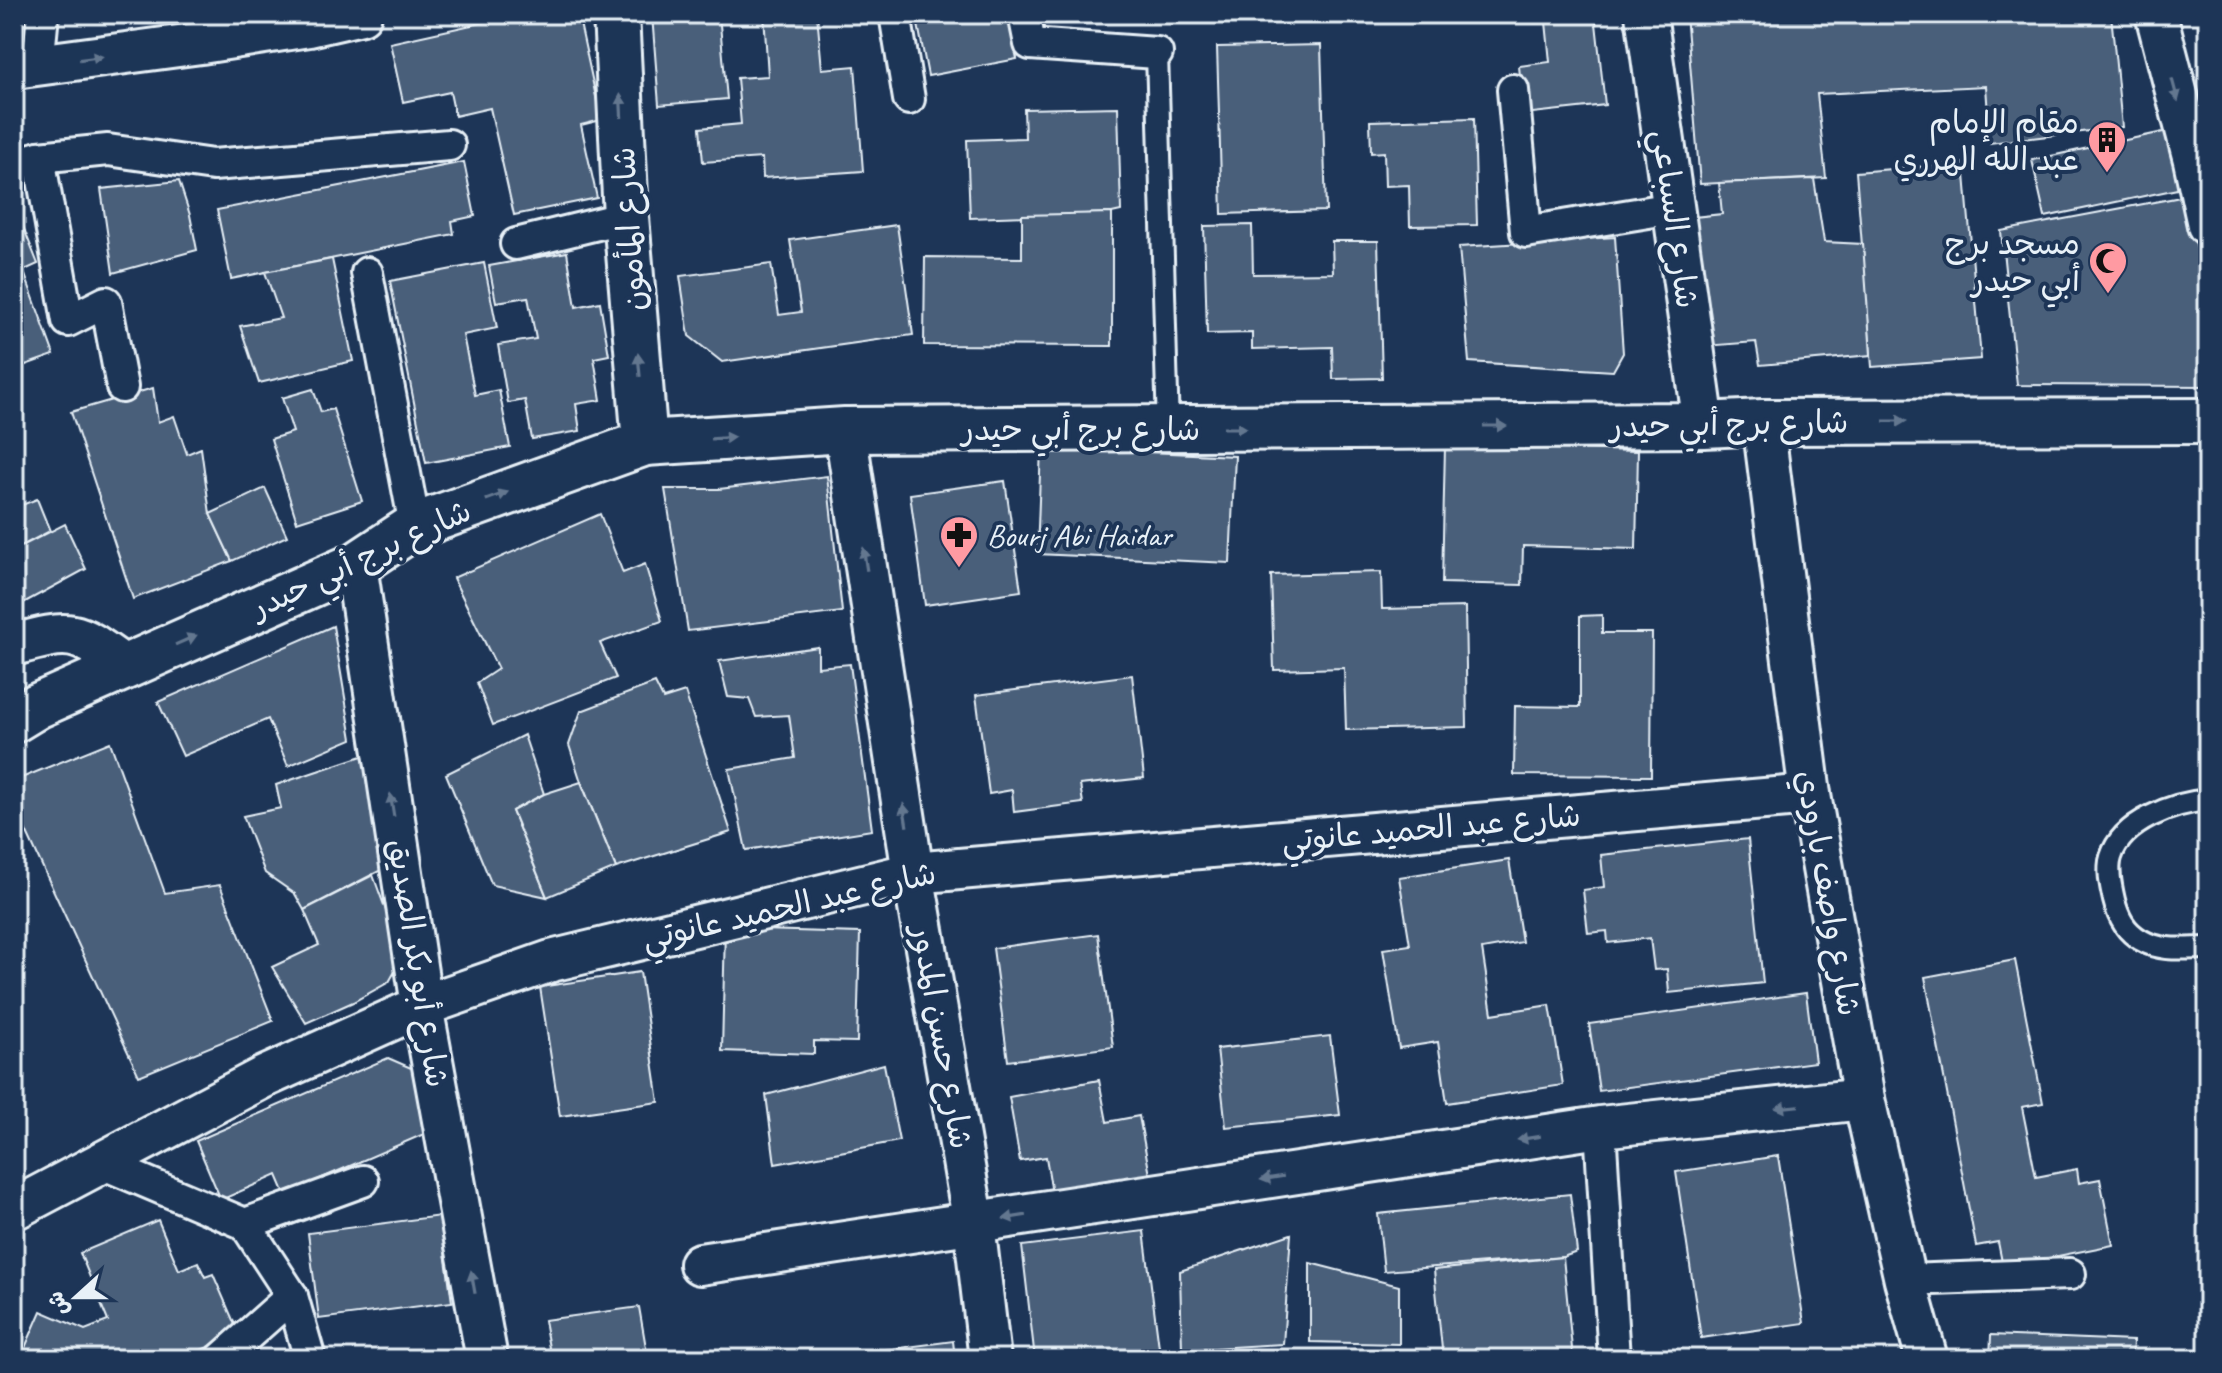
<svg xmlns="http://www.w3.org/2000/svg" width="2222" height="1373" font-family="Caveat,'Playpen Sans Arabic',sans-serif">
	<style>
		.building { fill: #495e7a; stroke: #e8f1f8; stroke-width: 2 }
		.lines { fill: none; stroke-linecap: round; stroke-linejoin: round }
		.service-casing { stroke: #e8f1f8; stroke-width: 26 }
		.pedestrian-casing { stroke: #e8f1f8; stroke-width: 36 }
		.minor-casing { stroke: #e8f1f8; stroke-width: 46 }
		.tertiary-casing { stroke: #e8f1f8; stroke-width: 50 }
		.service { stroke: #1d3557; stroke-width: 20 }
		.pedestrian { stroke: #1d3557; stroke-width: 30 }
		.minor { stroke: #1d3557; stroke-width: 40 }
		.tertiary { stroke: #1d3557; stroke-width: 44 }
		.oneway { fill: #64778f }
		.labels { text-anchor: middle; dominant-baseline: central; stroke-width: 8; stroke-linejoin: round; paint-order: stroke }
		.poi-label { font-size: 32px; fill: #e8f1f8; stroke: #1d3557; text-anchor: end }
		.street-label { font-size: 32px; fill: #e8f1f8; stroke: #1d3557 }
	</style>
	<rect width="100%" height="100%" fill="#1d3557"/>
	<filter id="ink" filterUnits="userSpaceOnUse"><feTurbulence type="fractalNoise" baseFrequency=".0125" numOctaves="2"/><feDisplacementMap in="SourceGraphic" scale="16" xChannelSelector="R" yChannelSelector="G"/><feConvolveMatrix kernelMatrix="1 2 1 2 8 2 1 2 1" color-interpolation-filters="sRGB"/></filter>
	<g filter="url(#ink)">
		<g class="building">
			<polygon points="521,14 578,14 601,120 581,125 597,198 514,215 490,108 455,116 450,92 403,102 390,43"/>
			<polygon points="719,14 727,99 659,105 652,15"/>
			<polygon points="764,14 817,14 822,69 855,66 863,171 763,178 762,158 703,162 700,128 741,124 737,78 768,76"/>
			<polygon points="916,14 1008,14 1017,59 928,76"/>
			<polygon points="1532,14 1595,14 1605,105 1524,114 1519,66 1550,62 1546,22 1534,23"/>
			<polygon points="1686,14 2111,14 2122,127 1990,143 1986,86 1817,94 1826,178 1700,184"/>
			<polygon points="1321,45 1326,211 1222,214 1217,47"/>
			<polygon points="1118,107 1121,211 1112,213 970,218 967,140 1025,138 1024,109"/>
			<polygon points="1474,118 1477,225 1410,226 1409,185 1385,186 1384,152 1371,153 1370,121"/>
			<polygon points="2168,131 2182,188 2045,217 2032,160"/>
			<polygon points="464,162 475,216 452,221 454,234 231,279 217,210"/>
			<polygon points="1964,163 1981,359 1872,367 1856,172"/>
			<polygon points="1814,179 1824,242 1863,244 1871,355 1760,365 1756,342 1705,346 1694,217 1722,214 1719,183"/>
			<polygon points="179,181 190,215 197,250 113,273 101,189"/>
			<polygon points="2186,196 2208,302 2208,386 2017,385 2001,231"/>
			<polygon points="1112,213 1112,346 924,345 925,257 1022,258 1022,215"/>
			<polygon points="22,224 38,264 14,275 14,228"/>
			<polygon points="897,225 913,335 722,362 689,336 680,276 771,264 779,315 801,312 790,240"/>
			<polygon points="1252,225 1253,274 1333,273 1332,241 1378,241 1382,378 1333,379 1332,347 1252,349 1252,333 1207,334 1204,226"/>
			<polygon points="1615,237 1623,353 1613,371 1469,362 1459,247"/>
			<polygon points="567,252 576,307 600,302 609,355 594,358 601,400 576,404 580,431 532,439 525,400 508,403 498,345 536,339 528,297 496,302 489,266"/>
			<polygon points="332,259 353,361 259,383 240,326 281,318 265,272"/>
			<polygon points="484,263 497,328 463,335 475,395 499,390 510,447 426,463 390,281"/>
			<polygon points="24,272 54,355 14,369 14,275"/>
			<polygon points="153,388 158,422 174,416 187,454 201,448 210,514 232,561 133,599 71,412"/>
			<polygon points="313,389 321,412 333,409 362,501 297,522 271,439 293,432 282,398"/>
			<polygon points="1445,446 1638,451 1636,549 1523,546 1522,585 1442,583"/>
			<polygon points="1041,447 1235,456 1230,563 1037,554"/>
			<polygon points="827,476 842,612 688,631 665,489 719,489"/>
			<polygon points="1005,481 1021,591 925,605 910,494"/>
			<polygon points="265,488 287,536 232,561 210,514"/>
			<polygon points="37,499 50,531 14,550 14,500 17,507"/>
			<polygon points="600,514 623,573 645,564 662,621 600,643 616,678 493,725 477,683 498,669 453,578"/>
			<polygon points="65,524 86,569 14,608 14,550"/>
			<polygon points="1381,572 1382,609 1465,607 1467,727 1346,730 1344,668 1274,670 1271,575"/>
			<polygon points="1602,615 1602,633 1652,633 1651,776 1514,775 1515,706 1580,707 1580,616"/>
			<polygon points="333,626 352,739 288,766 268,719 183,756 158,702"/>
			<polygon points="818,647 818,667 850,664 872,830 746,850 729,769 795,758 789,715 756,717 749,699 728,697 719,661"/>
			<polygon points="1132,675 1144,778 1080,785 1083,803 1014,812 1012,790 989,794 976,695"/>
			<polygon points="655,683 663,699 685,692 731,832 616,868 581,782 569,745 581,711"/>
			<polygon points="524,735 544,794 512,811 547,897 492,885 446,774"/>
			<polygon points="110,742 165,893 220,885 273,1021 139,1076 14,805 14,781"/>
			<polygon points="368,754 387,867 304,910 295,894 265,873 243,816 281,808 276,785"/>
			<polygon points="581,782 616,868 547,897 512,811 544,794"/>
			<polygon points="1748,839 1763,983 1669,993 1667,969 1654,970 1650,938 1608,943 1607,931 1588,933 1583,890 1604,887 1601,855"/>
			<polygon points="1509,860 1522,942 1482,949 1492,1014 1550,1005 1563,1085 1447,1103 1438,1042 1399,1048 1383,949 1410,945 1399,877"/>
			<polygon points="373,875 394,933 398,966 389,982 353,1002 306,1023 272,967 319,945 304,910"/>
			<polygon points="725,929 860,933 857,1042 814,1041 814,1054 722,1051"/>
			<polygon points="1098,934 1113,1047 1008,1061 993,948"/>
			<polygon points="2015,960 2043,1103 2022,1107 2036,1177 2077,1169 2079,1183 2100,1179 2113,1245 2003,1267 1998,1242 1976,1246 1925,977"/>
			<polygon points="640,972 659,1102 560,1116 540,987"/>
			<polygon points="1806,993 1815,1062 1599,1091 1589,1024"/>
			<polygon points="1330,1036 1340,1115 1226,1127 1217,1049"/>
			<polygon points="388,1058 418,1071 435,1107 424,1134 285,1194 277,1175 221,1200 196,1141"/>
			<polygon points="884,1064 899,1141 775,1164 766,1095"/>
			<polygon points="1099,1080 1107,1122 1139,1116 1150,1175 1052,1193 1046,1157 1020,1161 1009,1097"/>
			<polygon points="1778,1156 1804,1323 1701,1338 1676,1172"/>
			<polygon points="1570,1194 1577,1252 1563,1257 1384,1271 1378,1214"/>
			<polygon points="440,1216 452,1302 319,1319 308,1233"/>
			<polygon points="158,1220 179,1270 198,1262 205,1277 213,1274 239,1334 180,1359 20,1359 41,1311 85,1330 108,1321 80,1253"/>
			<polygon points="1144,1231 1160,1355 1128,1359 1035,1359 1022,1246"/>
			<polygon points="1291,1234 1283,1344 1182,1350 1180,1271"/>
			<polygon points="1563,1257 1573,1359 1443,1359 1434,1270"/>
			<polygon points="1310,1263 1399,1286 1399,1344 1310,1342"/>
			<polygon points="639,1307 648,1359 551,1359 544,1320"/>
			<polygon points="1991,1335 2133,1341 2132,1359 1990,1359"/>
			<polygon points="953,1341 955,1359 814,1359"/>
		</g>
		<g class="lines">
			<g class="service-casing">
				<g id="service">
					<polyline points="1157,53 1168,429"/>
					<path d="M2208 800C2174 803 2122 821 2111 857 2107 870 2111 887 2114 900 2118 917 2125 931 2141 940 2161 952 2185 948 2208 948"/>
				</g>
			</g>
			<g class="pedestrian-casing">
				<g id="pedestrian">
					<polyline points="895,14 909,99"/>
					<polyline points="1024,14 1030,44 1157,53"/>
					<polyline points="38,65 43,14"/>
					<polyline points="1513,90 1526,232 1673,208"/>
					<polyline points="39,157 68,321 106,302 122,387"/>
					<polyline points="14,164 39,157 108,150 213,165 449,145"/>
					<polyline points="516,244 626,217"/>
					<polyline points="367,273 415,526"/>
					<polyline points="1600,1127 1614,1359"/>
					<polyline points="101,1163 245,1224 292,1296"/>
					<polyline points="245,1224 363,1181"/>
					<polyline points="1905,1280 2070,1274"/>
					<polyline points="221,1359 292,1296 310,1359"/>
				</g>
			</g>
			<g class="minor-casing">
				<g id="minor">
					<polyline points="1646,14 1704,425"/>
					<polyline points="2156,14 2194,160 2208,225"/>
					<polyline points="14,68 201,43 309,26 361,14"/>
					<polyline points="1763,422 1810,795 1864,1099 1905,1280 1927,1359"/>
					<polyline points="845,430 913,873 974,1224 990,1359"/>
					<polyline points="356,565 422,1006 487,1359"/>
					<path d="M14 645C75 628 75 631 125 667"/>
					<polyline points="14,1209 262,1078 422,1006 551,961 913,873 1810,795"/>
					<polyline points="700,1264 1600,1127 1864,1099"/>
				</g>
			</g>
			<g class="tertiary-casing">
				<g id="tertiary">
					<polyline points="616,14 626,217 645,443"/>
					<polyline points="14,720 37,706 356,565 415,526 645,443 845,430 1704,425 1763,422 2208,421"/>
				</g>
			</g>
			<use href="#service" class="service"/>
			<use href="#pedestrian" class="pedestrian"/>
			<use href="#minor" class="minor"/>
			<use href="#tertiary" class="tertiary"/>
		</g>
		<defs><path id="oneway-solid" d="M-6-.8H1V-3.2L6.5 0L1 3.2V.8H-6Z" transform="scale(2)"/></defs>
		<g class="oneway">
			<use href="#oneway-solid" transform="translate(91 58) rotate(-8)"/>
			<use href="#oneway-solid" transform="translate(2175 90) rotate(75)"/>
			<use href="#oneway-solid" transform="translate(621 106) rotate(-93)"/>
			<use href="#oneway-solid" transform="translate(639 365) rotate(-95)"/>
			<use href="#oneway-solid" transform="translate(1895 421)"/>
			<use href="#oneway-solid" transform="translate(1495 426)"/>
			<use href="#oneway-solid" transform="translate(1235 428)"/>
			<use href="#oneway-solid" transform="translate(723 438) rotate(-4)"/>
			<use href="#oneway-solid" transform="translate(497 496) rotate(-20)"/>
			<use href="#oneway-solid" transform="translate(865 559) rotate(-99)"/>
			<use href="#oneway-solid" transform="translate(186 640) rotate(-24)"/>
			<use href="#oneway-solid" transform="translate(392 805) rotate(-99)"/>
			<use href="#oneway-solid" transform="translate(905 815) rotate(-99)"/>
			<use href="#oneway-solid" transform="translate(1787 1107) rotate(174)"/>
			<use href="#oneway-solid" transform="translate(1529 1138) rotate(171)"/>
			<use href="#oneway-solid" transform="translate(1272 1178) rotate(171)"/>
			<use href="#oneway-solid" transform="translate(1015 1217) rotate(171)"/>
			<use href="#oneway-solid" transform="translate(473 1282) rotate(-100)"/>
		</g>
	</g>
	<defs>
		<g id="building-pin" transform="scale(2)"><path d="M0 17L-7.5 6A9.5 9.5 0 1 1 7.5 6Z" fill="#ff9aa2" stroke="#1d3557"/><path d="M-4-6H4V6H1V3H-1V6H-4ZM-2.5-4.3h1.7v1.8h-1.7ZM.8-4.3h1.7v1.8H.8ZM-2.5-1h1.7V.8h-1.7ZM.8-1h1.7V.8H.8Z" fill="#111"/></g>
		<g id="mosque-pin" transform="scale(2)"><path d="M0 17L-7.5 6A9.5 9.5 0 1 1 7.5 6Z" fill="#ff9aa2" stroke="#1d3557"/><path d="M3.5-4.9A6 6 0 1 0 3.5 4.9A5 5 0 1 1 3.5-4.9Z" fill="#111"/></g>
		<g id="pharmacy-pin" transform="scale(2)"><path d="M0 17L-7.5 6A9.5 9.5 0 1 1 7.5 6Z" fill="#ff9aa2" stroke="#1d3557"/><path d="M-2-6h4v4h4v4h-4v4h-4v-4h-4v-4h4Z" fill="#111"/></g>
	</defs>
	<g fill-rule="evenodd">
		<use href="#building-pin" x="2107" y="140"/>
		<use href="#mosque-pin" x="2108" y="261"/>
		<use href="#pharmacy-pin" x="959" y="535"/>
	</g>
	<g class="labels">
		<g class="poi-label">
			<text x="2079" y="122">مقام الإمام<tspan x="2079" dy="37">عبد الله الهرري</tspan></text>
			<text x="2080" y="243">مسجد برج<tspan x="2080" dy="37">أبي حيدر</tspan></text>
			<text x="987" y="535" text-anchor="start">Bourj Abi Haidar</text>
		</g>
		<g class="street-label">
			<text transform="translate(1675 219) rotate(82)">شارع السباعي</text>
			<text transform="translate(629 229) rotate(-94)">شارع المأمون</text>
			<text transform="translate(1729 424) rotate(-1)">شارع برج أبي حيدر</text>
			<text x="1081" y="429">شارع برج أبي حيدر</text>
			<text transform="translate(361 559) rotate(-25)">شارع برج أبي حيدر</text>
			<text transform="translate(1431 828) rotate(-5)">شارع عبد الحميد عانوتي</text>
			<text transform="translate(1828 893) rotate(80)">شارع واصف بارودي</text>
			<text transform="translate(789 906) rotate(-13)">شارع عبد الحميد عانوتي</text>
			<text transform="translate(418 963) rotate(81)">شارع أبو بكر الصديق</text>
			<text transform="translate(942 1037) rotate(80)">شارع حسن المدور</text>
		</g>
	</g>
	<rect width="2222" height="1373" fill="none" stroke="#1d3557" stroke-width="48"/>
	<rect x="24" y="24" width="2174" height="1325" fill="none" stroke="#e8f1f8" stroke-width="3" filter="url(#ink)"/>
	<g transform="translate(76 1297) rotate(249)" stroke="#1d3557" stroke-width="6" paint-order="stroke">
	<path d="M0-6L14 30L0 20L-14 30Z" fill="#e8f1f8"/>
	<text y="-12" font-size="22" font-weight="bold" text-anchor="middle" fill="#e8f1f8">ش</text>
	</g>
</svg>
